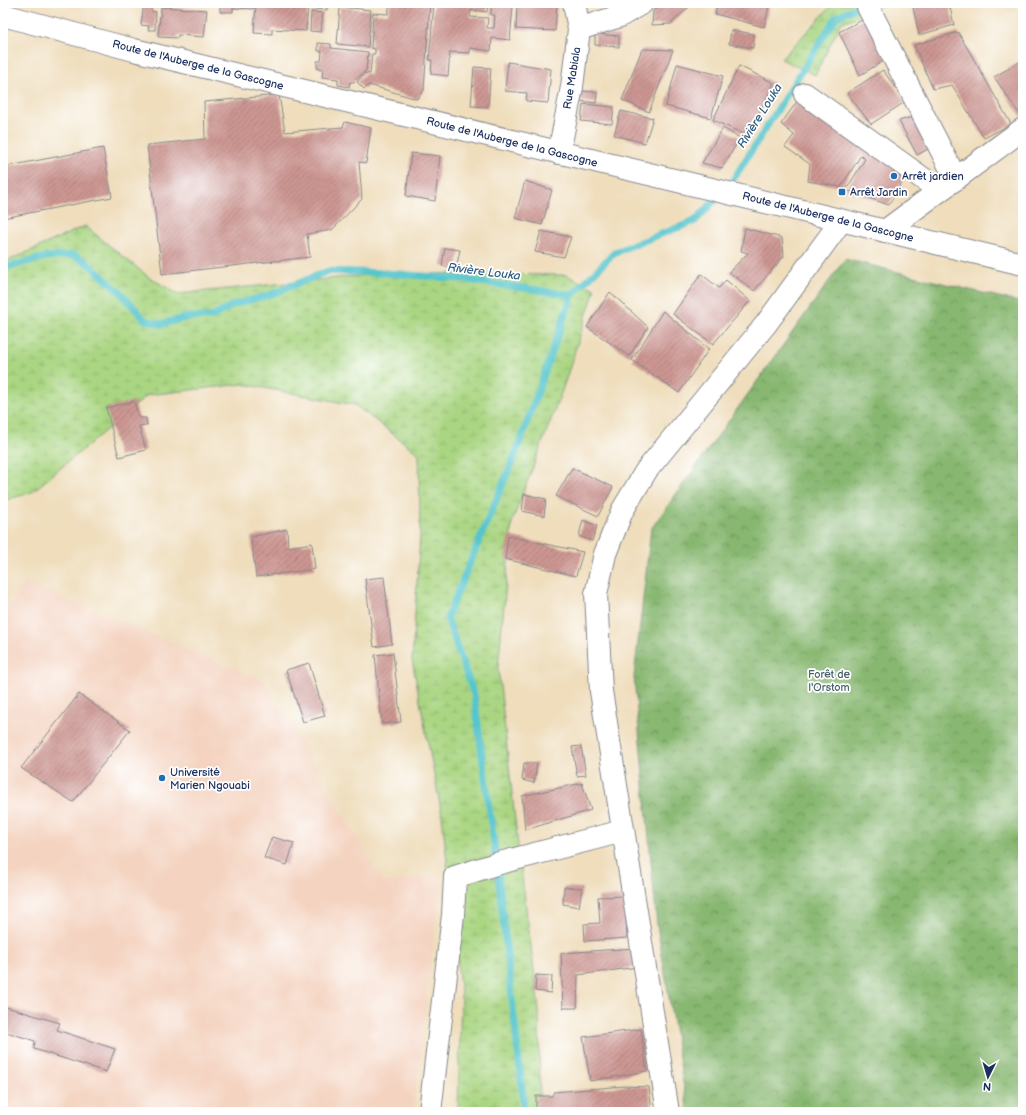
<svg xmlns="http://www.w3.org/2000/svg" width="1026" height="1115" font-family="'Balsamiq Sans',sans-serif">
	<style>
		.built { fill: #f4d3c0 }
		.forest { fill: url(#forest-crowns); stroke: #517367 }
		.wetland { fill: url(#wetland-marsh); stroke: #628270 }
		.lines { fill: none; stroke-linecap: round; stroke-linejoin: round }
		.stream { stroke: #57c5cc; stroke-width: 7 }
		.building { fill: url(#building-hatch) }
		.minor-casing { stroke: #85868c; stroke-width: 24 }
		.minor { stroke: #fff; stroke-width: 22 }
		.poi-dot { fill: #1f6fb2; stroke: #fff; stroke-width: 1.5 }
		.labels { text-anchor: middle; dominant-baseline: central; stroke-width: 3.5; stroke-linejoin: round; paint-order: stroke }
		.street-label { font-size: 11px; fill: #1b2f5e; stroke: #fff }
		.poi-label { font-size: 11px; fill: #1b2f5e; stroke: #fff; text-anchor: start }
		.park-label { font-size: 11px; fill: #466169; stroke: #fff }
		.water-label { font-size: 12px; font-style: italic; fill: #2d5c7f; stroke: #fff }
	</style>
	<defs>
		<pattern id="forest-crowns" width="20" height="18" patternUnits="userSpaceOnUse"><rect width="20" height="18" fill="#87b770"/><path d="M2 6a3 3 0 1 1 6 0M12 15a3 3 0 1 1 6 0" fill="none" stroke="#6e955f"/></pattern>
		<pattern id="wetland-marsh" width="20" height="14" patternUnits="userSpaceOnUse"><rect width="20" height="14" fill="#aad682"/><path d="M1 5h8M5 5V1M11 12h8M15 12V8" fill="none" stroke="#92b873"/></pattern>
		<pattern id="building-hatch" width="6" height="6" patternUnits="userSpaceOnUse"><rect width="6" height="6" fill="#cd9692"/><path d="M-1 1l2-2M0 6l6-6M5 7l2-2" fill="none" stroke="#a67b7a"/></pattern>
	</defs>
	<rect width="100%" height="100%" fill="#fff"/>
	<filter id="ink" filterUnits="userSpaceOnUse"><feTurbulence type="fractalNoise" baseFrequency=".025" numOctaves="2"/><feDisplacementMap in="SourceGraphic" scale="8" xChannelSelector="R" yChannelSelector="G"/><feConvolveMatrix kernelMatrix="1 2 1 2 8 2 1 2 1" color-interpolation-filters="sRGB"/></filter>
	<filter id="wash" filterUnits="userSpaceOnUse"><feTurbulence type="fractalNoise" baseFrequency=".012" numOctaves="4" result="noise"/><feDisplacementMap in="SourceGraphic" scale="16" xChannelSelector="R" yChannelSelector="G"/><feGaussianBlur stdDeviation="0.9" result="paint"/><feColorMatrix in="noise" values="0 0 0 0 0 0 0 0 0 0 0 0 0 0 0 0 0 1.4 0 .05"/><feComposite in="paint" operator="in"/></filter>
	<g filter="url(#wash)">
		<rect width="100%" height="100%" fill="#efddbb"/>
		<polygon class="built" points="24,582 264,681 383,882 441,875 413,1112 3,1112 3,615"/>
		<polygon class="forest" points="845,259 1023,303 1023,1112 688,1112 657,925 634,677 651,529"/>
		<g class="wetland">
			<polygon points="834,3 889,3 841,23 815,75 781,59"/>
			<polygon points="85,226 150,278 178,294 386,273 566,275 595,289 563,388 512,522 498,667 516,829 539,1010 540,1112 458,1112 461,996 442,815 412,660 420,536 419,454 355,405 243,384 148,395 32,492 3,501 3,263"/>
		</g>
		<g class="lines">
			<g class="stream">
				<polyline points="3,268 46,257 73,255 85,261 120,292 145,320 161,324 189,317 212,317 233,305 272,294 328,271 386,273 460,279 572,295 615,252 695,221 731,183 836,17 865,3"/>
				<polyline points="524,1112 523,1096 498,873 474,695 447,618 519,445 572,295"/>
			</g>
		</g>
		<g id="blocks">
			<g class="building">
				<polygon points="144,3 152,3 151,11 156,12 155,30 148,30 149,26 141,25"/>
				<polygon points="213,3 254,3 254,9 233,8 233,12 220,12 220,5 213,4"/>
				<polygon points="256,3 308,5 306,31 272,29 272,34 254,33"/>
				<polygon points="313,3 327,3 327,10 313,9"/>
				<polygon points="390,3 430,3 424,90 417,99 369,85 364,89 357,82 365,73 370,74 372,54 375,54 375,49 371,48 373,13 388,14"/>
				<polygon points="434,3 456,3 456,5 484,7 484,3 488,3 487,12 471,10 470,17 488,18 487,28 494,28 495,15 491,15 491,6 513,7 510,40 492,38 491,51 470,48 470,53 450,52 448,76 431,74 432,60 429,60"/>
				<polygon points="517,3 557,4 555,31 516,29"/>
				<polygon points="663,3 693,3 671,24 652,25 653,11"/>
				<polygon points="718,3 770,3 764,27 715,14"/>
				<polygon points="912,3 949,3 954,25 919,35"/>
				<polygon points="161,7 207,10 204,37 178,35 178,38 158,37"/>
				<polygon points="340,7 371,10 368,47 337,44"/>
				<polygon points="311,12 323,13 321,32 310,31"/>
				<polygon points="866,18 887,59 860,75 839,32"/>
				<polygon points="731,30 754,34 753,48 729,44"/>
				<polygon points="958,32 1011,124 984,138 952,85 933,89 914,45"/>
				<polygon points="595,34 619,36 619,47 595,45"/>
				<polygon points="318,43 331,44 331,48 368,52 366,70 354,82 350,82 349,87 338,85 338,79 322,77 323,69 317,68 317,61 321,61 322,51 318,51"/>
				<polygon points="642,49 673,50 649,112 622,100"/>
				<polygon points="1023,60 1023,119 994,77"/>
				<polygon points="508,62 551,69 548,103 526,101 527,93 505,91"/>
				<polygon points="677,64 723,76 711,118 666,106"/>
				<polygon points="739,66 774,83 748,136 713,120"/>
				<polygon points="474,67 491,68 488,107 471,106"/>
				<polygon points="883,70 905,102 871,124 847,93"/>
				<polygon points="581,91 597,92 596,103 579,101"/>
				<polygon points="279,95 285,132 343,127 345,122 371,128 366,163 359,162 362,199 332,230 307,234 310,257 162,274 147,145 205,139 204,102"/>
				<polygon points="798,100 905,176 889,205 846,190 865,159 861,155 841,187 808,181 810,164 785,147 794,135 781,124"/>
				<polygon points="583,104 614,107 612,124 581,121"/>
				<polygon points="621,111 653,118 645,143 614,135"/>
				<polygon points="915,116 932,147 917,155 899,121"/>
				<polygon points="723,128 740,138 722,168 702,163"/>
				<polygon points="103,148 112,197 3,218 3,167"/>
				<polygon points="411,153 440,156 435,201 406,196"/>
				<polygon points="525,181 552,190 542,225 515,218"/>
				<polygon points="745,228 782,238 784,256 754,291 729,272 748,253 741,251"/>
				<polygon points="541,231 571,237 564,257 535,252"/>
				<polygon points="445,248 460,250 456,269 442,266"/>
				<polygon points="701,274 719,288 726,280 750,301 713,344 673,314"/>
				<polygon points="610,292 648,327 629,356 587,327"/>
				<polygon points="663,311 709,349 679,393 632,360"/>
				<polygon points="134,401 139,418 146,418 147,425 139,426 146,450 119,457 106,408"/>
				<polygon points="572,468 613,487 598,516 556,496"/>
				<polygon points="524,494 546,499 544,516 522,511"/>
				<polygon points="583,520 597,526 592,541 579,536"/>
				<polygon points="287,529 288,547 312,543 315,569 256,577 251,537"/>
				<polygon points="508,536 583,552 576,576 505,559"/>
				<polygon points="384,577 392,644 374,647 365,579"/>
				<polygon points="393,653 401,722 382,724 375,655"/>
				<polygon points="309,663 325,716 303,722 286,670"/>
				<polygon points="79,694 130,730 73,802 21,768"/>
				<polygon points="581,746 586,775 577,776 572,747"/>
				<polygon points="524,763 537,763 534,783 522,780"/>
				<polygon points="582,783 591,810 525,830 522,796"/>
				<polygon points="272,837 294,843 287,865 264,858"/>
				<polygon points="564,887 582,888 579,907 563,904"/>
				<polygon points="625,896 627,938 585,941 584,924 600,923 598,897"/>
				<polygon points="636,948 638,967 578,975 577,1008 563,1008 561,953"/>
				<polygon points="536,975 552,976 551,993 535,991"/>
				<polygon points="3,1006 60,1023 57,1030 115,1049 106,1072 34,1049 35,1041 3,1031"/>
				<polygon points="641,1029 647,1071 590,1081 583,1037"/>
				<polygon points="625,1086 649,1087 652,1112 536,1112 536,1096 552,1096 554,1092"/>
			</g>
		</g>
	</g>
	<g filter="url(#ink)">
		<use href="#blocks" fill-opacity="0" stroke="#85868c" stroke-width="1"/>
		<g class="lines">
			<g class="minor-casing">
				<g id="minor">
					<polyline points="868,7 956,179"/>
					<polyline points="3,15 134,50 1023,264"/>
					<polyline points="579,29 620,16 642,3"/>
					<polyline points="805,94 939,190"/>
					<polyline points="559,153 572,87 579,29 574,3"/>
					<polyline points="885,231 1023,129"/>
					<polyline points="430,1112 453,915 455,877 496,864 623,831"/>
					<polyline points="668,1112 601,691 596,594 605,554 622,511 646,471 766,324 841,221"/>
				</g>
			</g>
			<use href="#minor" class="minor"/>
		</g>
	</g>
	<g class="poi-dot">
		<circle cx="894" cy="176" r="4"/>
		<rect x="838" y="188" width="8" height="8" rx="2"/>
		<circle cx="162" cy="778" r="4"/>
	</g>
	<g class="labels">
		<g class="street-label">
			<text transform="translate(198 65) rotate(14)">Route de l'Auberge de la Gascogne</text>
			<text transform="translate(572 78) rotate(-81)">Rue Mabiala</text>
			<text transform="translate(512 142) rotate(14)">Route de l'Auberge de la Gascogne</text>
			<text transform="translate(828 217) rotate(14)">Route de l'Auberge de la Gascogne</text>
		</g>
		<g class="poi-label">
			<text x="902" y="176">Arrêt jardien</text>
			<text x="850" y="192">Arrêt Jardin</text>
			<text x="170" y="772">Université<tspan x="170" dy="13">Marien Ngouabi</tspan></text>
		</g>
		<g class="park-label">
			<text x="829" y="674">Forêt de<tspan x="829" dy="13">l'Orstom</tspan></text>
		</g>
		<g class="water-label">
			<text transform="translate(760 116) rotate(-58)">Rivière Louka</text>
			<text transform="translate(484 272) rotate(7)">Rivière Louka</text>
		</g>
	</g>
	<rect width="1026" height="1115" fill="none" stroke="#fff" stroke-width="16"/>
	<g transform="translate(988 1077) rotate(185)" stroke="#ffffff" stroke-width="3" paint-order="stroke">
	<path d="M0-3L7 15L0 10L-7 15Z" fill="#1b2f5e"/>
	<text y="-6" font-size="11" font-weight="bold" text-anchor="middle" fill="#1b2f5e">N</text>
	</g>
</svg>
